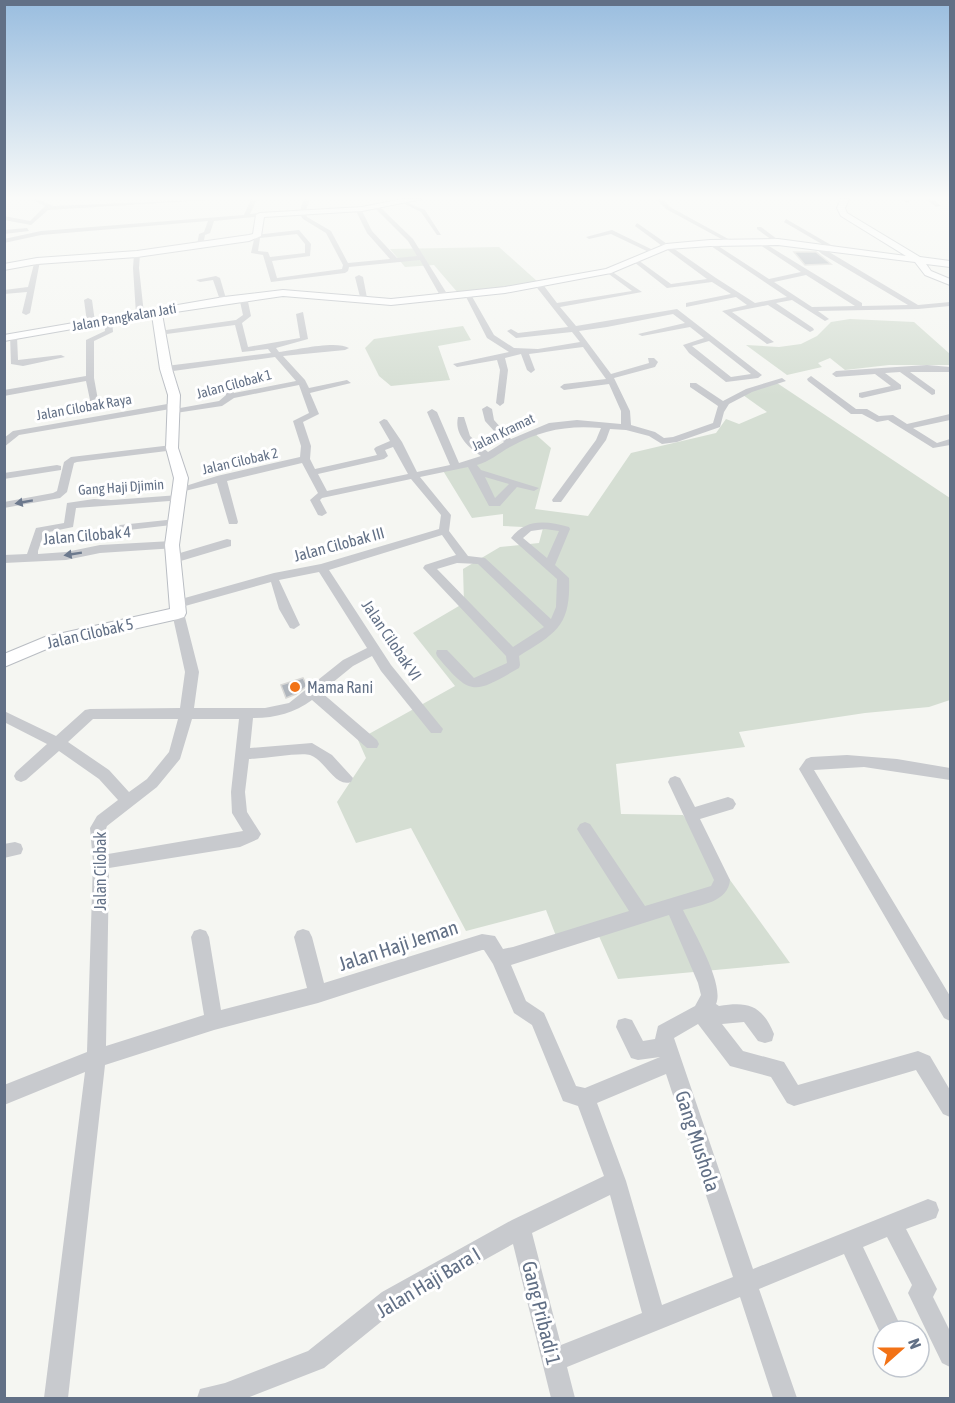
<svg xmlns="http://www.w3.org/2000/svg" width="955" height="1403" font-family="'Asap Condensed',sans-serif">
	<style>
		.green { fill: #d5ded3 }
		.building { fill: #b0b6bd; stroke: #d7d7d5; stroke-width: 1.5 }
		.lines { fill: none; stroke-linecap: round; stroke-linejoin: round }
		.secondary-casing { stroke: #b9bdc3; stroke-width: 2 }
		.street { fill: #c8cace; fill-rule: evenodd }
		.secondary { fill: #fff; fill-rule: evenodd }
		.oneway { fill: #6c798d }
		.poi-dot { fill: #f27216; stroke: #fff; stroke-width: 2 }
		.labels { text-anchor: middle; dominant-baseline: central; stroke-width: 6; stroke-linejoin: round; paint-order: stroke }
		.far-street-label { font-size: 14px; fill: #627086; stroke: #fff }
		.street-label { font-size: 16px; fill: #627086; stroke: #fff }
		.poi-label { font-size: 16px; fill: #627086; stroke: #fff; text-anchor: start }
		.near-street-label { font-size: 20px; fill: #627086; stroke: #fff }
	</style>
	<rect width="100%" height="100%" fill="#f5f6f2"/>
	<g class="green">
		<polygon points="499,247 538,282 458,293 434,265 405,267 390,249"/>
		<polygon points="850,319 914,322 950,354 950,365 889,365 845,370 830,358 818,363 822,367 787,375 746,345 779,347 801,344 817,336 831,322"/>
		<polygon points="463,326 471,340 438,346 450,380 391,386 379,376 365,348 374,339"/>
		<polygon points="774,381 950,498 950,700 929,707 865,713 739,732 745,747 616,764 621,814 683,815 790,963 618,979 594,925 556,936 546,910 466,931 411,828 356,843 337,802 366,758 358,740 455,686 413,633 464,603 463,569 500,547 539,543 543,528 503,526 503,514 472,518 442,469 481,460 533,432 551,448 535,509 588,516 631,453 716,433 726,419 739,424 767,412 743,395"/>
	</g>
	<g class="building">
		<polygon points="794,252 816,252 831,264 805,265"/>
		<polygon points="303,678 307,686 296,694 286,698 281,685"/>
	</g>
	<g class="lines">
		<g class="secondary-casing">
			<g id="secondary">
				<polygon points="403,199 422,199 362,211 264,217 261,236 249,241 137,257 37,264 4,270 4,264 37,258 137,251 249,235 253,234 256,215 260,213 362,207"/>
				<polygon points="841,199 849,199 845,208 847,213 920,257 950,261 950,267 926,264 931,271 950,279 950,285 925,275 915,262 778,245 710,246 668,249 611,273 505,293 391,305 283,296 162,314 172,369 180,395 178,448 188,478 179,545 186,613 184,617 178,619 49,648 4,667 4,654 45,637 170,609 165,545 174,478 166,448 168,395 160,369 152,315 4,341 4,335 224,297 283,290 391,299 505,287 606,269 666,244 710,240 778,239 906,256 841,216 837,208"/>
			</g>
		</g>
		<g class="street">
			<polygon points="31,199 39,199 53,206 224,199 48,210 31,225 4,220 4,216 30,221 45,206"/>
			<polygon points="251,199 257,199 250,214 260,213 262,216 214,221 210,233 205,235 203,245 200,247 197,245 199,234 204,232 208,221 41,235 4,243 4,239 41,231 244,215"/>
			<path d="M304 199H310L305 213 307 217 331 231 348 263 390 259 367 233 355 209 358 207 361 209 372 231 397 258 417 256 408 241 374 207 379 206 413 239 449 297 442 299 420 260 349 267 348 271 345 273 271 282 263 255 251 253 255 235 299 230 311 244 310 256 272 261 277 278 342 269 343 265 326 233 303 219 299 213ZM297 234 305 244V253L270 257 268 252 258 251 260 238Z"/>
			<polygon points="656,199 663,199 670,207 732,241 727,242 666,209"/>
			<polygon points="899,199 910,201 907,203"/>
			<polygon points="926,199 933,199 941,206 936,207"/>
			<polygon points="403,201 425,210 441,235 437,235 421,212 403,203"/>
			<polygon points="786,219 831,245 832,246 827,247 784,222"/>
			<path d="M637 223 716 278 755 303 787 297 708 244V242H712L769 279 801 272 754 241 759 240 862 303V306L908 305 822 254 814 247 819 246 918 305 950 302V306L918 309 818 311 829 319 825 321 792 300 776 303 813 328 814 330 810 332 768 305 732 312 774 342 767 344 722 311 747 305 736 297 686 307V303L731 294 712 282 667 288 634 262V260H638L671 284 707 279 635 226ZM806 275 855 306 812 307 774 282Z"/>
			<polygon points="757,227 761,227 781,242 776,243 757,229"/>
			<polygon points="27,228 29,231 4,234 4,230"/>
			<polygon points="612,230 655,251 656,252 651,253 611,234 589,239 586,237"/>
			<polygon points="137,252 140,254 139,268 144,314 140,316 136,314 133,268 134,254"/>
			<polygon points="35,260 40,261 30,313 26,315 22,313 27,292 4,294 4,290 28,287"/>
			<path d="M608 269 642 292 560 307 576 326 677 309 762 375 758 378 726 382 689 353 683 345 704 338 690 327 642 336 638 334 685 323 673 314 607 327 579 331 611 374 649 363 648 358H654L658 362 655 367 614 378 630 411 631 425 655 432 664 438 673 437 713 423 718 406 690 387V383H696L723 401 746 389 782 378 786 381 752 392 729 404 724 412 720 427 677 442 662 444 649 436 626 430 610 429 606 440 561 502H553L552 500 596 440 601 428C568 425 540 430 510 447 499 453 489 462 477 465L481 470 539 488 534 491 517 487 500 506H489L468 467 420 477 451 515 449 531 468 556 485 558 551 619 556 607 557 579 511 538C526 518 547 521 569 527L570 529 555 565 569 578C571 626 556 633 519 656L520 665 519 668C474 694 471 697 437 656L436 653 437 650H447L474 678 507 663 506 656 423 568 425 565 456 555 442 535 329 570 391 665 443 729 441 733H431L381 671 372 656 353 666 321 692 377 740 379 744 377 748H367L312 700C294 713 276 718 253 718L250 748 312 743 332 755 353 778 351 782C335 788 325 760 310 755 301 752 261 759 249 759L245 792 247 812 261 834 258 839 240 847 109 868 106 1046 204 1015 191 937 194 931 200 929 206 931 209 937 221 1010 307 988 294 937 297 931 303 929 309 931 312 937 324 983 482 934 495 936 503 949 513 947 629 911 580 834 577 829 580 824 585 822 590 824 645 906 711 886 714 880 668 782 670 778 675 776 680 778 695 807 728 797 733 799 736 804 733 809 700 819 730 880C728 902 701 905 683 910 693 931 725 984 716 1004L719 1006C748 1001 762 1005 774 1034L772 1041 765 1043 758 1041 744 1022 722 1024 743 1051 784 1062 798 1085 918 1051 930 1056 950 1090V1117L943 1114 916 1070 794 1106 787 1103 771 1077 730 1066 698 1024 674 1038 753 1269 928 1199 936 1202 939 1210 936 1218 906 1229 937 1289 933 1297 950 1331V1367L942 1363 908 1293 912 1285 887 1237 863 1247 903 1331H883V1339L844 1254 759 1289 797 1398H773L740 1297 567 1367 575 1398H551L513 1244 398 1308 324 1368 247 1398H197L200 1389 225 1383 308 1351 382 1292 512 1220 604 1176 578 1106 563 1101 532 1025 514 1013 493 964 484 950H482L318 1003 214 1030 105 1065 68 1398H44L85 1072 4 1105V1085L87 1052 93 862 90 828 97 816 118 800 99 779 59 751 26 780 21 782 16 780 14 776 16 772 47 744 4 722V711L56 736 85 710 90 709 180 708 185 672 172 613 178 609 184 613 199 672 194 708H265L289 703 343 660 367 648 319 572 279 580 300 625 294 629 290 628 279 609 271 582 178 608 174 607 172 604 174 601 274 573 321 564 439 529 441 515 411 479 322 498 320 500 327 513 322 516 318 515 310 500 318 493 302 463 227 481 238 522 237 524H229L217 483 181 492 176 489 217 476 300 457 301 446 293 421 309 413 299 385 234 398 222 406 169 414V410L219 401 226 395 223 386 227 379 234 381 231 386 234 393 296 381 275 357 166 372 162 369 166 366 271 353 268 349 242 352 235 325 159 335 155 333 159 331 236 320 243 315 239 297 243 295 247 297 251 316 242 323 248 347 300 338 296 314 303 312 308 339 276 348 279 352C296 350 336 340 349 348L345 350 283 356 305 380 309 388 347 380 351 383 310 393 319 414 303 422 311 446 310 459 315 469 377 455 374 449 376 447 390 441 379 422 384 419 387 420 402 442 417 472 450 465 427 412 432 409 437 412 459 463 481 456C468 447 454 434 458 417H464L470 436 488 452 504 442 485 421 482 409 487 406 492 409 494 420 511 439 549 423 577 420 621 424V411L609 384 564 390 560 387 564 384 606 379 583 347 529 354 535 370 531 373 527 370 521 354 505 358 508 370 504 403 500 406 496 403 500 370 497 360 457 367 453 364 509 352 487 338 464 293H470L494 335 514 348 538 349 580 342 572 332 516 338 507 331 511 329 518 333 568 327 534 284 535 282H541L557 303 632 291 606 272ZM709 341 751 374 731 377 692 346ZM393 447 408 474 327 491 318 474 384 459 388 456 385 450ZM485 477 509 484 495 498ZM545 529 559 531 547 558 523 538 531 531ZM457 563 478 564 544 627 513 647 437 569ZM93 719H178L169 752 147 779 129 792 109 770 68 742ZM192 719H239L231 792 232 813 243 831 108 854 106 829 107 826 157 787 180 759ZM669 915 698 983 701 995 695 1006 658 1026 655 1039 643 1041 632 1020 625 1018 618 1020 616 1027 631 1058 638 1060 660 1057 585 1088 576 1086 544 1013 526 1001 511 965ZM666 1074 733 1277 662 1305 626 1181 597 1103ZM610 1195 642 1313 561 1345 532 1233Z"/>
			<polygon points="359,275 363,277 368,303 361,301 355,277"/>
			<polygon points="216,276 220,278 227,302 220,300 213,280 200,282 196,280"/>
			<polygon points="88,298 92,300 95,322 91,324 87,322 84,300"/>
			<polygon points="108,317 112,319 113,332 94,341 94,378 98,400 94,408 86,406 90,400 86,381 4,396 4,390 86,376 86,340 105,331 104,319"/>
			<polygon points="10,334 17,336 18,360 61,355 65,357 23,366 11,364"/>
			<polygon points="927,365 950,367 950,372 910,372 935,390 935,394 932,395 900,372 885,373 901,385 901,389 862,398 859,397 859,393 891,386 875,374 836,377 832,374 836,371"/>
			<polygon points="811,376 856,409 867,409 879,416 893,415 907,424 950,414 950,420 913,428 937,443 950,439 950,445 933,448 888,420 877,422 862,414 851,414 808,381 807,379"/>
			<polygon points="173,403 176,404 176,408 19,435 4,447 4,438 13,431"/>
			<polygon points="172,445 175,446 175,450 77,462 74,463 67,492 60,498 4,508 4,502 53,493 57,491 64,462 71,457"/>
			<polygon points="57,465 61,466 61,470 4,479 4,473"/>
			<polygon points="179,495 183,496 183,500 76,508 73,527 44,533 38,551 38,554 66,552 100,545 172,541 176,542 176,548 100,553 66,560 4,563 4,555 27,554 36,528 64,523 67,503 94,499 111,500"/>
			<polygon points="176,519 180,520 180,524 120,531 115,528 120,525"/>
			<polygon points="227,539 231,540 231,546 174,563 168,559 170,556"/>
			<polygon points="847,755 897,759 950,768 950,780 864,767 814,770 950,996 950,1021 944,1018 799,769 806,759 811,757"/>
			<polygon points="15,842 21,844 23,849 21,854 4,858 4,844"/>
		</g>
		<use href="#secondary" class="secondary"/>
	</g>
	<defs><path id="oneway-solid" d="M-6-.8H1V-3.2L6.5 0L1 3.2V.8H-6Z" transform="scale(1.5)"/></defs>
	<g class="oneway">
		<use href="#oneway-solid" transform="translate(24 502) rotate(170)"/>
		<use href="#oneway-solid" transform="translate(73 554) rotate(171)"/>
	</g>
	<linearGradient id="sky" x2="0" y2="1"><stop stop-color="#99bddf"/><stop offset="0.5" stop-color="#fafbf9"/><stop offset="1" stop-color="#fafbf9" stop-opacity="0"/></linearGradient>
	<rect width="955" height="396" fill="url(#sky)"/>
	<circle class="poi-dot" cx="295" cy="687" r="6"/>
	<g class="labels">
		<g class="far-street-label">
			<text transform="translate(124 317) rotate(-10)">Jalan Pangkalan Jati</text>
			<text transform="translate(234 384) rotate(-15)">Jalan Cilobak 1</text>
			<text transform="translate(84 407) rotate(-10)">Jalan Cilobak Raya</text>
			<text transform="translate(503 432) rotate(-26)">Jalan Kramat</text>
			<text transform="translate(240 461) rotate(-13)">Jalan Cilobak 2</text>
			<text transform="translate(121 487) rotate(-4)">Gang Haji Djimin</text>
		</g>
		<g class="street-label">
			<text transform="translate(87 535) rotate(-5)">Jalan Cilobak 4</text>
			<text transform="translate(339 544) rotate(-15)">Jalan Cilobak III</text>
			<text transform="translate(90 633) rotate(-13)">Jalan Cilobak 5</text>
			<text transform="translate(392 640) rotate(56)">Jalan Cilobak VI</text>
			<text transform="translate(100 871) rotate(-90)">Jalan Cilobak</text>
		</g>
		<g class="poi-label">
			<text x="307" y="687">Mama Rani</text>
		</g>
		<g class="near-street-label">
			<text transform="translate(398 945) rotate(-18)">Jalan Haji Jeman</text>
			<text transform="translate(698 1141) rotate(72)">Gang Mushola</text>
			<text transform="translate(428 1282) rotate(-31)">Jalan Haji Bara I</text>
			<text transform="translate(542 1313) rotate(76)">Gang Pribadi 1</text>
		</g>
	</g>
	<rect width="955" height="1403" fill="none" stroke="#627086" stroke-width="12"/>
	<g transform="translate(901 1349) rotate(69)"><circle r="28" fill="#ffffff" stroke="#c0c6cf" stroke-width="1.5"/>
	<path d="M0-4.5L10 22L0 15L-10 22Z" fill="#f27216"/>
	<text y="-9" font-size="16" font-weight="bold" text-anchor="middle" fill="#627086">N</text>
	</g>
</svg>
